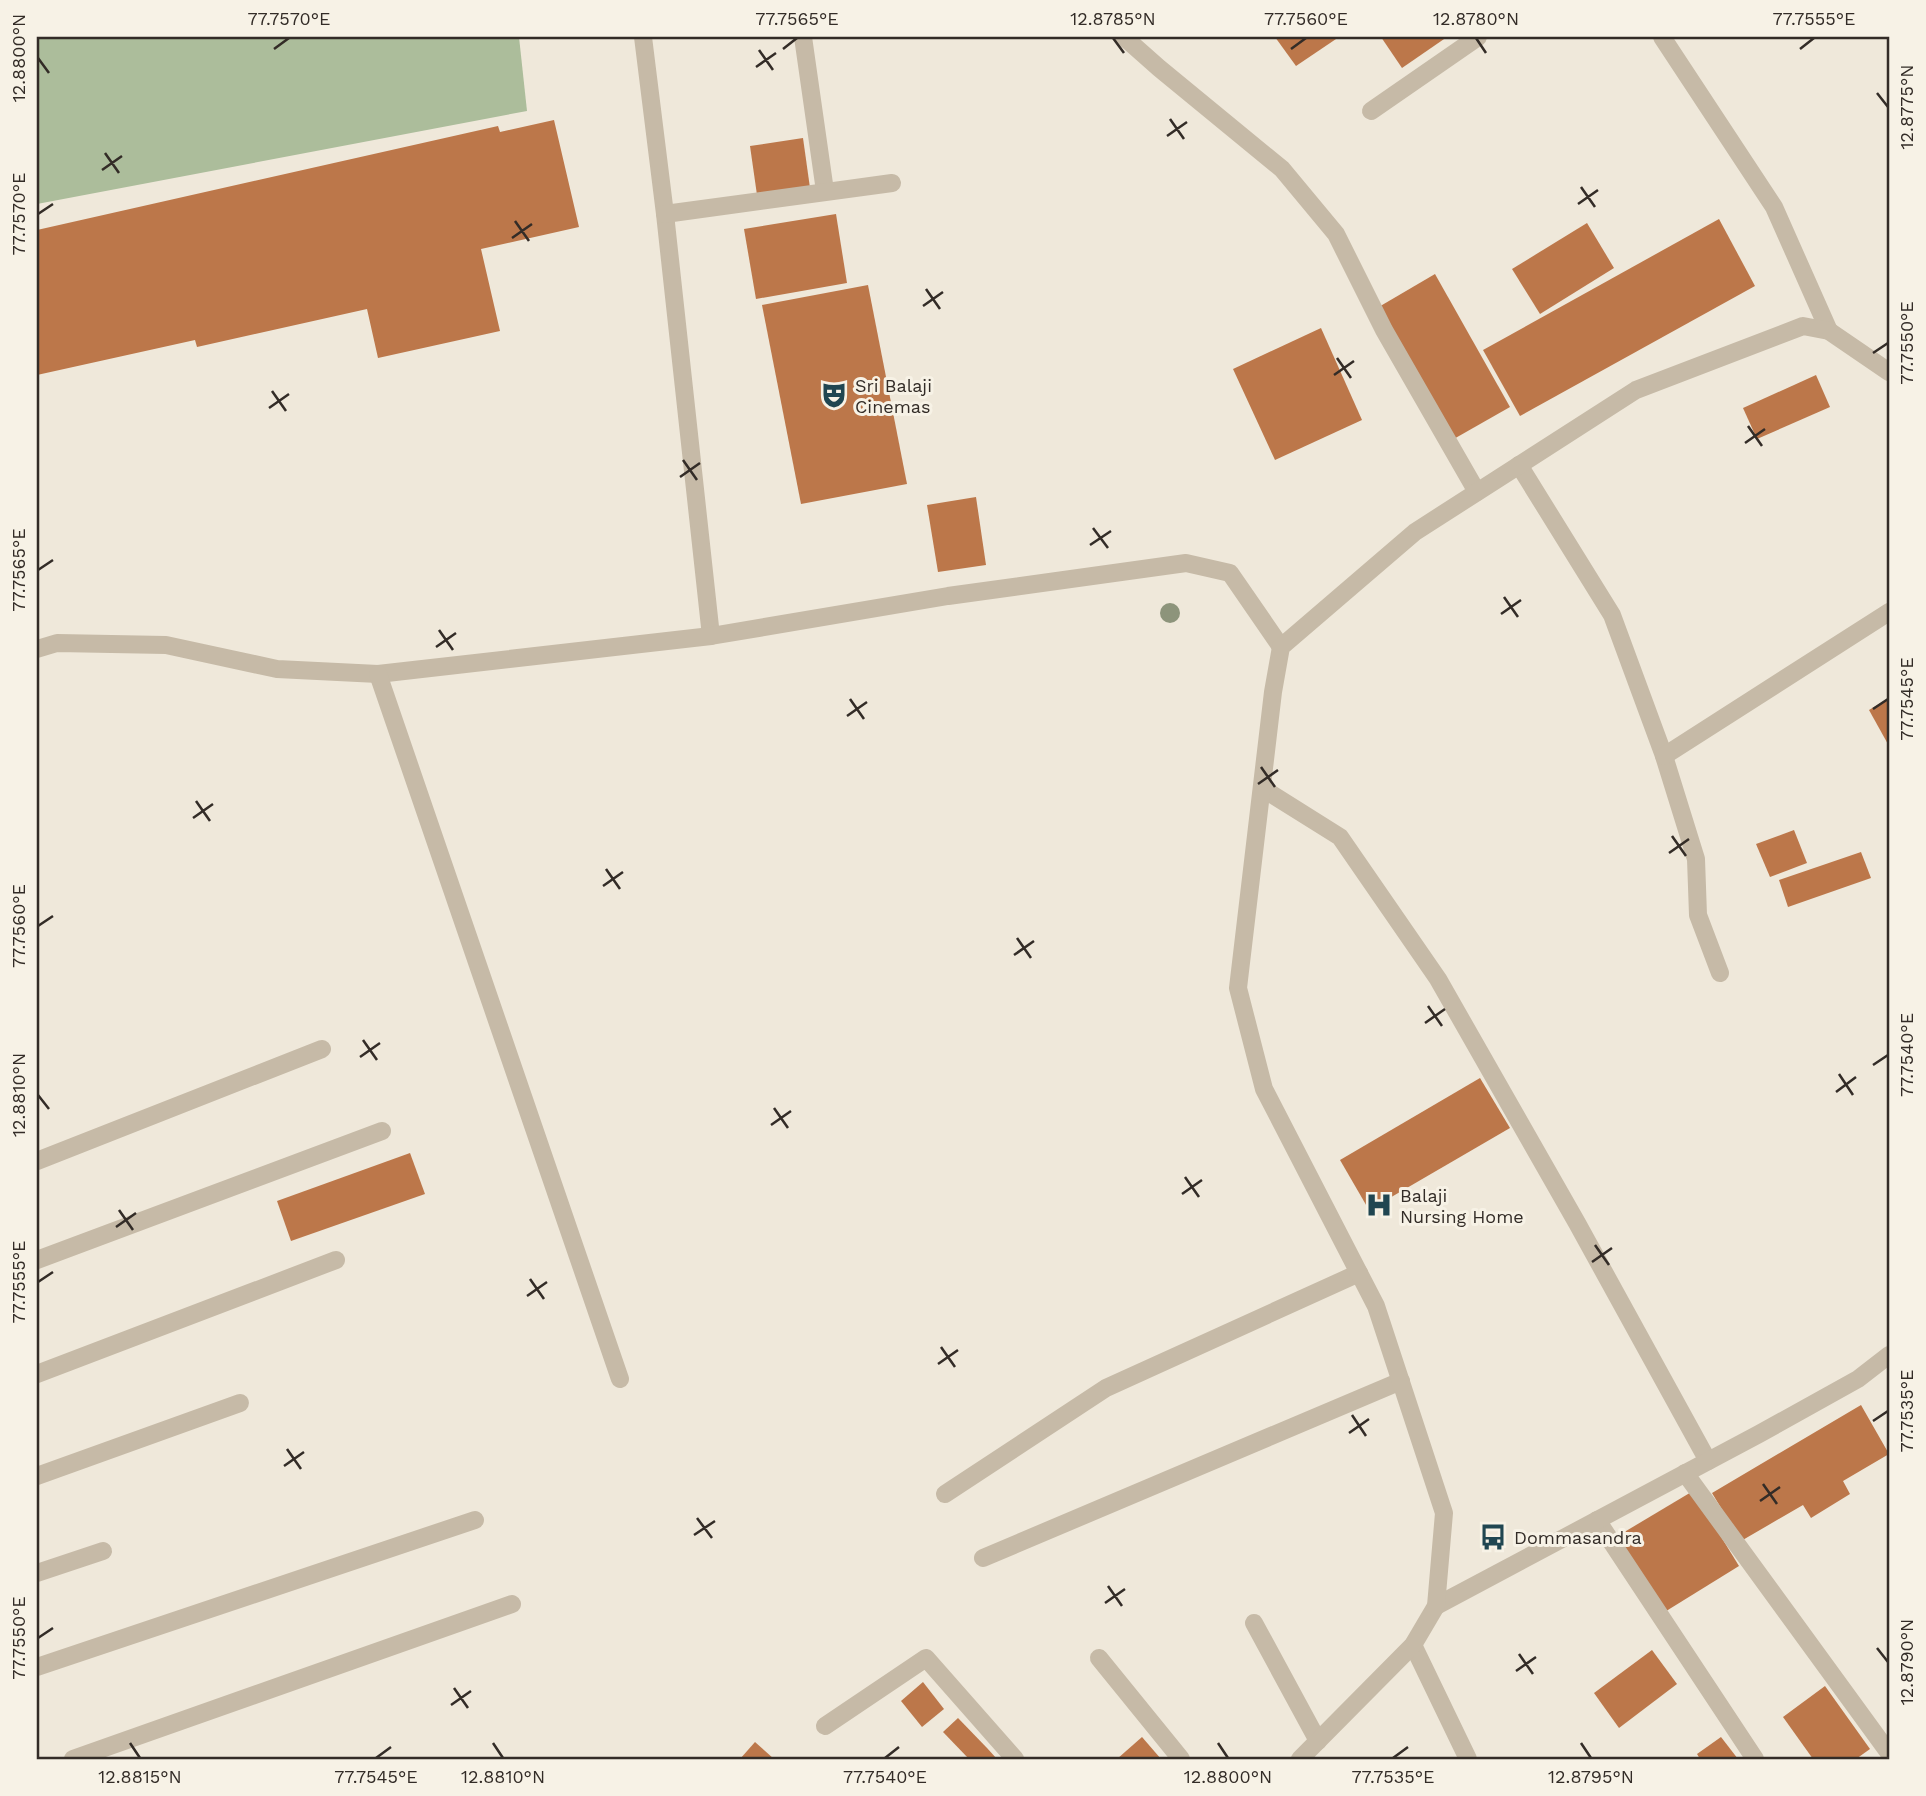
<svg xmlns="http://www.w3.org/2000/svg" width="1926" height="1796" font-family="'Work Sans',sans-serif">
	<style>
		.grass { fill: #acbd9b }
		.building { fill: #bc774a }
		.lines { fill: none; stroke-linecap: round; stroke-linejoin: round }
		.minor { stroke: #c6baa7; stroke-width: 18 }
		.tree { fill: #8d947b }
		.ticks { fill: none; stroke: #332c27; stroke-width: 2.5 }
		.labels { text-anchor: middle; dominant-baseline: central; stroke-width: 6; stroke-linejoin: round; paint-order: stroke }
		.poi-label { font-size: 18px; fill: #332c27; stroke: #f7f2e6; text-anchor: start }
		.neatline { fill: none; stroke: #332c27; stroke-width: 2.5 }
		.ticks-label { font-size: 18px; text-anchor: middle; fill: #332c27 }
	</style>
	<rect width="100%" height="100%" fill="#efe8da"/>
	<polygon class="grass" points="37,37 519,37 527,111 37,204"/>
	<g class="building">
		<polygon points="1275,37 1339,37 1296,66"/>
		<polygon points="1381,37 1447,37 1402,68"/>
		<polygon points="554,120 579,227 481,249 500,331 378,358 367,309 197,347 195,340 37,375 37,230 498,126 500,132"/>
		<polygon points="803,138 810,188 757,195 750,146"/>
		<polygon points="836,214 847,283 756,299 744,229"/>
		<polygon points="1719,219 1755,286 1520,416 1483,350"/>
		<polygon points="1587,223 1614,268 1540,314 1512,269"/>
		<polygon points="1435,274 1510,407 1452,440 1377,308"/>
		<polygon points="868,285 907,484 801,504 762,305"/>
		<polygon points="1321,328 1362,420 1275,460 1233,369"/>
		<polygon points="1816,375 1830,407 1757,439 1743,408"/>
		<polygon points="976,497 986,565 938,572 927,505"/>
		<polygon points="1889,698 1889,746 1869,710"/>
		<polygon points="1794,830 1807,863 1770,877 1756,844"/>
		<polygon points="1861,852 1871,878 1788,907 1779,880"/>
		<polygon points="1480,1078 1510,1128 1369,1210 1340,1160"/>
		<polygon points="410,1153 425,1194 291,1241 277,1201"/>
		<polygon points="1861,1405 1889,1454 1843,1481 1850,1494 1811,1518 1803,1505 1741,1541 1712,1493"/>
		<polygon points="1693,1491 1739,1566 1663,1613 1616,1537"/>
		<polygon points="1652,1650 1677,1684 1619,1728 1594,1693"/>
		<polygon points="923,1682 944,1709 922,1727 901,1701"/>
		<polygon points="1825,1686 1870,1749 1856,1759 1813,1759 1783,1717"/>
		<polygon points="958,1718 987,1748 997,1759 969,1759 943,1732"/>
		<polygon points="1142,1737 1161,1759 1117,1759"/>
		<polygon points="1721,1737 1738,1759 1700,1759 1697,1754"/>
		<polygon points="755,1742 774,1759 740,1759"/>
	</g>
	<g class="lines">
		<g class="minor">
			<polyline points="643,37 665,214 711,636"/>
			<polyline points="803,37 825,191"/>
			<polyline points="1124,37 1159,68 1282,169 1336,234 1384,330 1477,492"/>
			<polyline points="1662,37 1774,207 1829,331"/>
			<polyline points="1371,111 1478,37"/>
			<polyline points="665,214 892,183"/>
			<polyline points="1519,465 1612,615 1664,756 1696,859 1698,915 1720,973"/>
			<polyline points="37,649 57,643 166,645 277,669 378,674 711,636 948,596 1186,563 1230,573 1281,647"/>
			<polyline points="378,674 620,1379"/>
			<polyline points="1664,756 1889,612"/>
			<polyline points="1262,788 1340,837 1438,979 1577,1223 1708,1461"/>
			<polyline points="37,1161 322,1049"/>
			<polyline points="37,1260 382,1131"/>
			<polyline points="37,1374 336,1260"/>
			<polyline points="1685,1473 1889,1753"/>
			<polyline points="37,1476 240,1403"/>
			<polyline points="945,1494 1106,1388 1359,1273"/>
			<polyline points="1597,1520 1755,1759"/>
			<polyline points="983,1558 1401,1381"/>
			<polyline points="37,1573 103,1551"/>
			<polyline points="1436,1606 1759,1434 1858,1379 1889,1355"/>
			<polyline points="1254,1623 1318,1741"/>
			<polyline points="1413,1645 1468,1759"/>
			<polyline points="1099,1658 1181,1759"/>
			<polyline points="37,1667 475,1520"/>
			<polyline points="825,1726 926,1658 1015,1759"/>
			<polyline points="73,1759 512,1604"/>
			<polyline points="1300,1759 1413,1645 1436,1606 1444,1513 1376,1306 1264,1089 1238,988 1273,692 1281,647 1415,532 1636,390 1803,326 1829,331 1889,372"/>
		</g>
	</g>
	<circle class="tree" cx="1170" cy="613" r="10"/>
	<path class="ticks" d="M1113 38 1124 53M1476 38 1486 53M274 49 289 38M783 49 797 38M1291 49 1306 38M1800 49 1814 38M759 50 773 70M38 58 49 73M756 67 776 53M1877 93 1888 107M1170 119 1184 139M1167 136 1187 122M105 153 119 173M102 170 122 156M1581 187 1595 207M1578 204 1598 190M38 214 53 204M515 221 529 241M512 238 532 224M926 289 940 309M923 306 943 292M1873 353 1888 343M1337 358 1351 378M1334 375 1354 361M272 391 286 411M269 408 289 394M1748 426 1762 446M1745 443 1765 429M683 460 697 480M680 477 700 463M1093 528 1108 548M1090 545 1111 531M38 570 53 560M1504 597 1518 617M1501 614 1521 600M439 630 453 650M436 647 456 633M850 699 864 719M1873 709 1888 699M847 716 867 702M1261 767 1275 787M1258 784 1278 770M196 801 210 821M193 818 213 804M1672 836 1686 856M1669 853 1689 839M606 869 620 889M603 886 623 872M38 926 53 916M1017 938 1031 958M1014 955 1034 941M1428 1006 1442 1026M1425 1023 1445 1009M363 1040 377 1060M360 1057 380 1043M1873 1065 1888 1055M1839 1074 1853 1095M1836 1092 1856 1077M38 1095 49 1109M774 1108 788 1128M771 1125 791 1111M1185 1177 1199 1197M1182 1194 1202 1180M119 1210 133 1230M116 1227 136 1213M1595 1245 1609 1265M1592 1262 1612 1248M530 1279 544 1299M38 1282 53 1272M527 1296 547 1282M941 1347 955 1367M938 1364 958 1350M1352 1415 1366 1436M1873 1421 1888 1411M1349 1433 1369 1419M287 1449 301 1469M284 1466 304 1452M1763 1484 1777 1504M1760 1501 1780 1487M697 1518 712 1538M694 1535 715 1521M1108 1586 1122 1606M1105 1603 1125 1589M38 1638 53 1628M1877 1648 1888 1662M1519 1654 1533 1674M1516 1671 1536 1657M454 1688 468 1708M451 1705 471 1691M130 1743 140 1758M493 1743 503 1758M1218 1743 1228 1758M1581 1743 1591 1758M376 1758 391 1747M885 1758 899 1747M1393 1758 1408 1747"/>
	<defs>
		<g id="theatre-bare" transform="scale(2.1)"><path d="M-5-5.5Q0-4 5-5.5V0Q5 5 0 6Q-5 5-5 0ZM-3.3-2.5H-1v1.5H-3.3ZM1-2.5H3.3v1.5H1ZM-2.8 1Q0 5.5 2.8 1Z" fill="#204651" stroke="#f7f2e6" stroke-width="2.5" paint-order="stroke"/></g>
		<g id="hospital-bare" transform="scale(2.1)"><path d="M-5-5h3v3.5h4V-5h3V5h-3V1.5h-4V5h-3Z" fill="#204651" stroke="#f7f2e6" stroke-width="2.5" paint-order="stroke"/></g>
		<g id="bus-bare" transform="scale(2.1)"><path d="M-5-6H5V4H4V6H2V4H-2V6H-4V4H-5ZM-3.5-4V0h7V-4ZM-3.5 1.2v1.5H-2V1.2ZM2 1.2v1.5H3.5V1.2Z" fill="#204651" stroke="#f7f2e6" stroke-width="2.5" paint-order="stroke"/></g>
	</defs>
	<g fill-rule="evenodd">
		<use href="#theatre-bare" x="834" y="395"/>
		<use href="#hospital-bare" x="1379" y="1205"/>
		<use href="#bus-bare" x="1493" y="1537"/>
	</g>
	<g class="labels">
		<g class="poi-label">
			<text x="855" y="385">Sri Balaji<tspan x="855" dy="21">Cinemas</tspan></text>
			<text x="1400" y="1195">Balaji<tspan x="1400" dy="21">Nursing Home</tspan></text>
			<text x="1514" y="1537">Dommasandra</text>
		</g>
	</g>
	<rect width="1926" height="1796" fill="none" stroke="#f7f2e6" stroke-width="77"/>
	<rect x="38" y="38" width="1850" height="1720" class="neatline"/>
	<g class="ticks-label">
		<text x="289" y="25">77.7570°E</text>
		<text x="797" y="25">77.7565°E</text>
		<text x="1113" y="25">12.8785°N</text>
		<text x="1306" y="25">77.7560°E</text>
		<text x="1476" y="25">12.8780°N</text>
		<text x="1814" y="25">77.7555°E</text>
		<text transform="translate(19 58) rotate(-90)" y="6">12.8800°N</text>
		<text transform="translate(1907 107) rotate(-90)" y="6">12.8775°N</text>
		<text transform="translate(19 214) rotate(-90)" y="6">77.7570°E</text>
		<text transform="translate(1907 343) rotate(-90)" y="6">77.7550°E</text>
		<text transform="translate(19 570) rotate(-90)" y="6">77.7565°E</text>
		<text transform="translate(1907 699) rotate(-90)" y="6">77.7545°E</text>
		<text transform="translate(19 926) rotate(-90)" y="6">77.7560°E</text>
		<text transform="translate(1907 1055) rotate(-90)" y="6">77.7540°E</text>
		<text transform="translate(19 1095) rotate(-90)" y="6">12.8810°N</text>
		<text transform="translate(19 1282) rotate(-90)" y="6">77.7555°E</text>
		<text transform="translate(1907 1411) rotate(-90)" y="6">77.7535°E</text>
		<text transform="translate(19 1638) rotate(-90)" y="6">77.7550°E</text>
		<text transform="translate(1907 1662) rotate(-90)" y="6">12.8790°N</text>
		<text x="140" y="1783">12.8815°N</text>
		<text x="376" y="1783">77.7545°E</text>
		<text x="503" y="1783">12.8810°N</text>
		<text x="885" y="1783">77.7540°E</text>
		<text x="1228" y="1783">12.8800°N</text>
		<text x="1393" y="1783">77.7535°E</text>
		<text x="1591" y="1783">12.8795°N</text>
	</g>
</svg>
